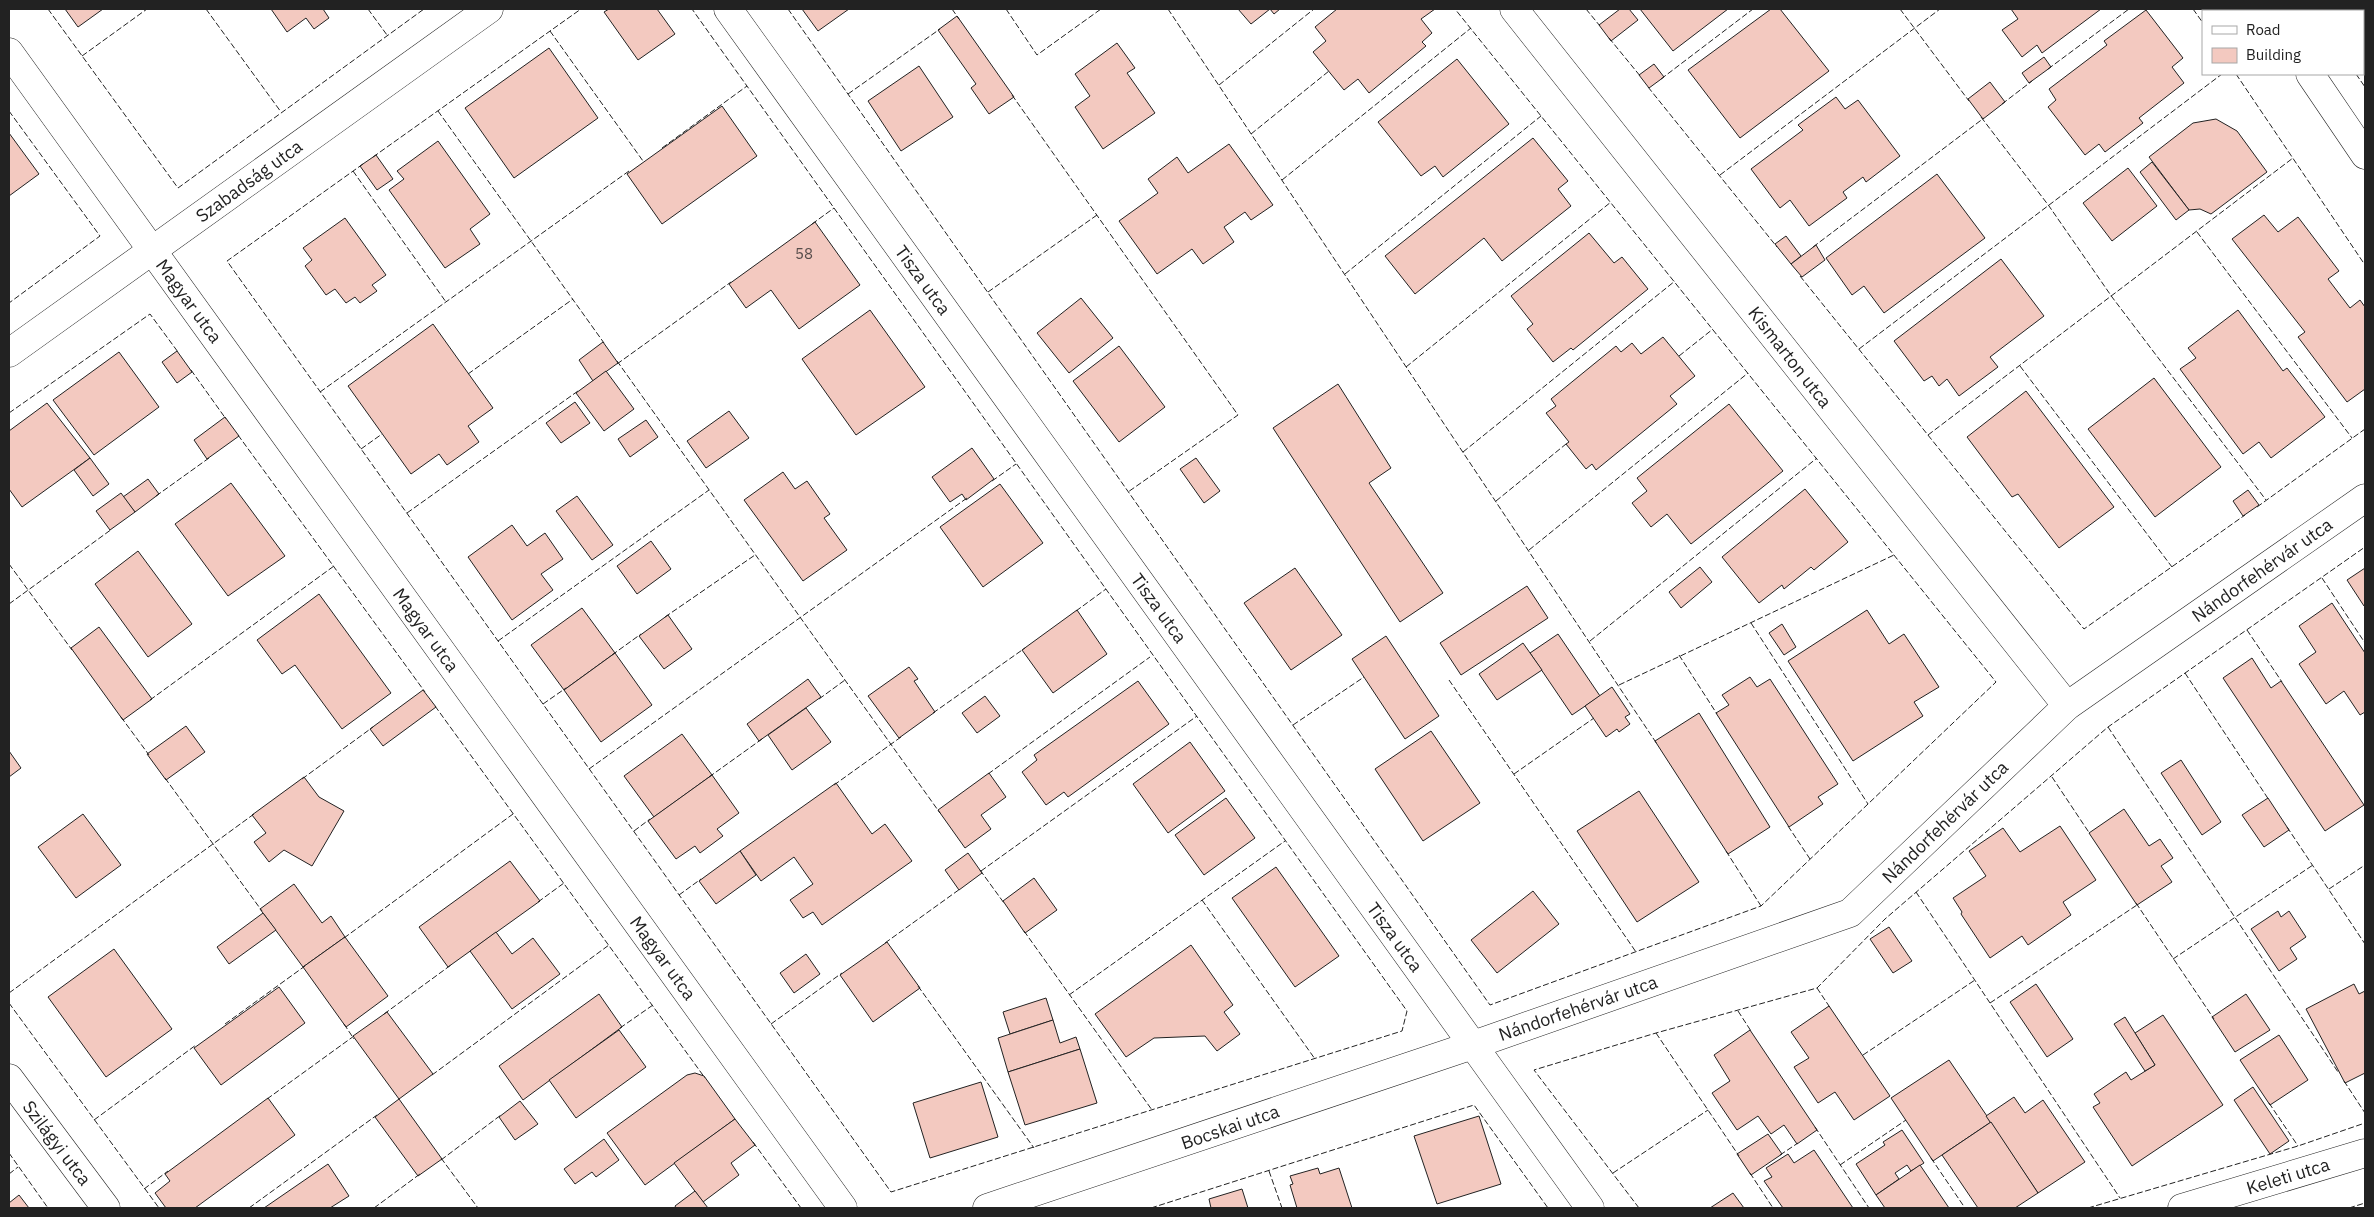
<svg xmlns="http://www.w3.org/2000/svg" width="2374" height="1217" font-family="'IBM Plex Sans',sans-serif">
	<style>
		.building { fill: #f3c9c0; stroke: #222 }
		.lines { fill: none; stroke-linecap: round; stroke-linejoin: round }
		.street-casing { stroke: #222; stroke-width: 29 }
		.street { stroke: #fff; stroke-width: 28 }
		.fence { stroke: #222; stroke-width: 1; stroke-dasharray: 6 2.5; stroke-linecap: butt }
		.labels { text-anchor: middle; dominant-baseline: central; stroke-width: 4; stroke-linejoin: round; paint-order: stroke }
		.number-label { font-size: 15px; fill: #564c4a }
		.street-label { font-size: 18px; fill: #222; stroke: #fff }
	</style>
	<rect width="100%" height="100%" fill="#fff"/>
	<g class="building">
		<polygon points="65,9 103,9 78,27"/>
		<polygon points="271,9 323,9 329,18 314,29 306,18 287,32"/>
		<polygon points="609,9 657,9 675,34 638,60 604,12"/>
		<polygon points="802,9 849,9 818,31"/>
		<polygon points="1238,9 1280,9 1274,14 1270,9 1251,24"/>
		<polygon points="1337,9 1435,9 1421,19 1432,33 1422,42 1426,46 1369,93 1358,79 1344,90 1313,52 1326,41 1315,27"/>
		<polygon points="1620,9 1629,9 1638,20 1611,41 1599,25"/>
		<polygon points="1640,9 1728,9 1673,51"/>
		<polygon points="1771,9 1780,9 1829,71 1740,138 1688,70"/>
		<polygon points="2011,9 2101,9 2042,53 2037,45 2022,57 2002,30 2018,19"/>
		<polygon points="2349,9 2365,9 2365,32 2363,29 2363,11 2350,11"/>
		<polygon points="2146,10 2183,58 2172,67 2184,83 2139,118 2143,123 2105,152 2099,144 2085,155 2048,107 2056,100 2049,89 2107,45 2104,41"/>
		<polygon points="957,16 1014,97 989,114 971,88 976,84 938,30"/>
		<polygon points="1117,43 1135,68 1127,73 1155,113 1103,149 1075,107 1090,96 1075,74"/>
		<polygon points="549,48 598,118 514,178 465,108"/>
		<polygon points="2044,57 2051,67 2029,83 2022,73"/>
		<polygon points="1457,59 1509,124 1443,177 1435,166 1421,176 1378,122"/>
		<polygon points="1654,64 1664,77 1649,88 1639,75"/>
		<polygon points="919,66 953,117 901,151 868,101"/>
		<polygon points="1990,82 2005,102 1983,119 1968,99"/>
		<polygon points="1836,97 1845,109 1858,100 1900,156 1866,182 1863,177 1843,192 1847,198 1809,226 1790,200 1780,208 1751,169 1803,130 1798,125"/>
		<polygon points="722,106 757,156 662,224 627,174"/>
		<polygon points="2216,119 2237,131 2267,172 2211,214 2200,209 2189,210 2149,157 2193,123"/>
		<polygon points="9,133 39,174 9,196"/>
		<polygon points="1533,138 1568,181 1558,189 1571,206 1502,261 1484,238 1415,294 1385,256"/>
		<polygon points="438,141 490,214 470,229 480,244 445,268 389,190 404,179 397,171"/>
		<polygon points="1229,144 1273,205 1251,220 1245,212 1224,227 1234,242 1203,264 1192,249 1157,274 1119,221 1158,193 1148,179 1177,157 1188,173"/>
		<polygon points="376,155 393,179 377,190 360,166"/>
		<polygon points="2152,162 2189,210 2176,220 2140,172"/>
		<polygon points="2128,168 2157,206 2112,241 2083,203"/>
		<polygon points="1937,174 1985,238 1884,313 1864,286 1852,295 1826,258"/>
		<polygon points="2264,215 2278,232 2298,217 2339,271 2328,279 2350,308 2360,300 2365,307 2365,389 2347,402 2298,337 2305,332 2232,239"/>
		<polygon points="345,218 386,275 372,285 377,291 360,303 355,297 346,303 335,289 326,295 305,266 312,260 303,248"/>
		<polygon points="815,222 860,285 799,329 771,290 746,308 729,284"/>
		<polygon points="1589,233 1614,263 1622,257 1648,289 1573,350 1571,348 1553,362 1527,329 1533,324 1511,296"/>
		<polygon points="1786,236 1801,256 1791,264 1775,244"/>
		<polygon points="1816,245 1825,260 1802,277 1791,264"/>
		<polygon points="2001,259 2044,316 1990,357 1998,367 1959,396 1947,379 1939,386 1932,376 1924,381 1894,341"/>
		<polygon points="1081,298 1113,338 1069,373 1037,333"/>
		<polygon points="870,310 925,387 856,435 802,359"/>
		<polygon points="2238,310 2283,371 2287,368 2325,417 2271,458 2259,442 2243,454 2180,369 2196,358 2188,348"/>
		<polygon points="433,324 493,408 468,426 479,442 447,465 439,454 411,474 348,386"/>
		<polygon points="1663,337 1695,376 1670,396 1677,404 1596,470 1592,464 1586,469 1566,444 1569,442 1546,413 1556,406 1551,399 1616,346 1621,352 1632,343 1641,354"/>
		<polygon points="603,342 618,363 593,381 579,360"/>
		<polygon points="1119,346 1165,407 1119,442 1073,381"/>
		<polygon points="177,351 192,372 177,383 162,362"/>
		<polygon points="119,352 159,407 94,455 53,400"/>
		<polygon points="606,371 634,409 604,431 576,393"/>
		<polygon points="2154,378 2221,467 2155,517 2088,429"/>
		<polygon points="1338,384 1391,468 1369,483 1443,593 1400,622 1273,428"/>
		<polygon points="2026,391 2114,507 2059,548 2018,494 2012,497 1967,437"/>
		<polygon points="575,402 590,423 561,443 546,423"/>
		<polygon points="47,403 90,458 22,507 9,489 9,431"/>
		<polygon points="1729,404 1783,471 1691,544 1667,514 1651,527 1632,503 1647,491 1637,478"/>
		<polygon points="729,411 749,438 706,468 687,441"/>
		<polygon points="225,417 239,436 207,459 194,440"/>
		<polygon points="646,420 658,437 630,457 618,439"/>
		<polygon points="972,448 994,479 966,500 962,494 950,502 932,477"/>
		<polygon points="90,458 109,484 93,496 74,470"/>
		<polygon points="1196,458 1220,491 1204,503 1180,469"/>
		<polygon points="783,472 795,489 807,481 830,514 824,518 847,550 803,581 744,500"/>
		<polygon points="148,479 159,494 135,512 123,497"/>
		<polygon points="231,483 285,556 228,596 175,524"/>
		<polygon points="1000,484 1043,543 983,587 940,527"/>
		<polygon points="1805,489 1848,542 1814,570 1811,567 1784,589 1782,585 1759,603 1722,557"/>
		<polygon points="2248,490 2259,505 2243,516 2233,501"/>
		<polygon points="121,493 135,512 110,530 96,511"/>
		<polygon points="577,496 613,545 592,560 556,511"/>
		<polygon points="512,525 527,546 545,533 563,559 541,574 553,590 512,620 468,557"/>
		<polygon points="651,541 671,569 637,594 617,566"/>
		<polygon points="138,551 192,624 148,657 95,584"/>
		<polygon points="1700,567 1712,582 1681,608 1669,592"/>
		<polygon points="1295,568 1342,635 1291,670 1244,603"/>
		<polygon points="2365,568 2365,605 2364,606 2347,580"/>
		<polygon points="1527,586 1548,618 1461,675 1440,643"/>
		<polygon points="319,594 391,693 342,729 295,665 282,674 257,640"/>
		<polygon points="2332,603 2365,653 2365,712 2360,715 2344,691 2326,704 2299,664 2316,652 2299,626"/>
		<polygon points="582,608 615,653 564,690 531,645"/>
		<polygon points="1077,610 1107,654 1053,693 1022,650"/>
		<polygon points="1867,610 1889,644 1904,634 1939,687 1914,702 1923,716 1853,761 1788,661"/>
		<polygon points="668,615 692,649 664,669 639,636"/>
		<polygon points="1782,624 1796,647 1784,655 1769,633"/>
		<polygon points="99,627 152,699 123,720 71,648"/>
		<polygon points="1558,634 1600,696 1572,715 1530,653"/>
		<polygon points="1386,636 1439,716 1405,739 1352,659"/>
		<polygon points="1523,643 1542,670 1497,700 1479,674"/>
		<polygon points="615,653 652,705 601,742 564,690"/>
		<polygon points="2252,658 2271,688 2281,681 2364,805 2325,831 2223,678"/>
		<polygon points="909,667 918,679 914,681 935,712 899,738 868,696"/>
		<polygon points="1750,677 1757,687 1770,679 1838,784 1818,797 1823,804 1789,827 1716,713 1729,705 1722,695"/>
		<polygon points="808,679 821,697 759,741 747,724"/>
		<polygon points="1138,681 1169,724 1068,797 1064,792 1046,805 1022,772 1037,760 1034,755"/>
		<polygon points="1612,687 1630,714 1625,717 1630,724 1619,732 1617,729 1606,737 1585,706"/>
		<polygon points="423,690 436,707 383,746 370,729"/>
		<polygon points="985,696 1000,716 977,733 962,713"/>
		<polygon points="806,708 831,742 792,770 768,735"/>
		<polygon points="1699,713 1770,827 1728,854 1655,741"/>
		<polygon points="186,726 205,752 166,780 147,754"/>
		<polygon points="1431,731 1480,803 1423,841 1375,769"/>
		<polygon points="682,734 712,775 654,817 624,776"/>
		<polygon points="1190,742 1225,791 1168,833 1133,784"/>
		<polygon points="9,751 21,768 9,777"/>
		<polygon points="2181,760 2221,822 2202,835 2161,773"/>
		<polygon points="989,773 1006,797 981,815 991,829 965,848 938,810"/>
		<polygon points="712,775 739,813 717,829 723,836 700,853 695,846 676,859 648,821"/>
		<polygon points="304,777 319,797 344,811 312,866 284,850 269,862 254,842 266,833 252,815"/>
		<polygon points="836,783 872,834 885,824 912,861 822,925 813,912 803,918 790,900 813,884 794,857 761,881 740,851"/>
		<polygon points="1639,791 1699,882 1637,922 1577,831"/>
		<polygon points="1226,798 1255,838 1204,875 1175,835"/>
		<polygon points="2268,798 2289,830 2264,847 2242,815"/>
		<polygon points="2124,809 2149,846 2160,839 2173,858 2161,866 2172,882 2137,905 2089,833"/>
		<polygon points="83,814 121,865 76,898 38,847"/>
		<polygon points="2060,826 2096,880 2063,902 2071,915 2028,945 2022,936 1990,958 1961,914 1962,912 1953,898 1986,876 1969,851 2003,828 2020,852"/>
		<polygon points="740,851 756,875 716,904 699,881"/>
		<polygon points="968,853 982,873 959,890 945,870"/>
		<polygon points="510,861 540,901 448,967 419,927"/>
		<polygon points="1276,867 1339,956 1295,987 1232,898"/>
		<polygon points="1034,878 1057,910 1025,933 1003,901"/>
		<polygon points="294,884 322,923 331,916 345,937 303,967 260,909"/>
		<polygon points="1533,891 1559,924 1497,973 1471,940"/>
		<polygon points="2278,911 2281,917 2289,911 2306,937 2290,948 2297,959 2279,971 2251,929"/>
		<polygon points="263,913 276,930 229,964 217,947"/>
		<polygon points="1889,927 1912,961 1893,973 1870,939"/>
		<polygon points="496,932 512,954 533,938 560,974 512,1009 470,951"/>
		<polygon points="345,937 388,996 346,1027 303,967"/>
		<polygon points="887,942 920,988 873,1022 840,975"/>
		<polygon points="1191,945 1233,1005 1224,1012 1240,1034 1217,1051 1205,1036 1154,1038 1126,1057 1095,1014"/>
		<polygon points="114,949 172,1029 106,1077 48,997"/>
		<polygon points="806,954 820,974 794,993 780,973"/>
		<polygon points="2036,984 2073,1039 2047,1057 2010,1002"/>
		<polygon points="2354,984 2359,994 2365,991 2365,1073 2345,1083 2306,1009"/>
		<polygon points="279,987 305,1023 221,1085 194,1048"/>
		<polygon points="599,994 622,1027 523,1100 499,1066"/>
		<polygon points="2246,994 2270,1030 2235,1052 2212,1017"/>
		<polygon points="1046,998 1053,1020 1010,1034 1003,1012"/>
		<polygon points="1829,1006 1890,1096 1854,1120 1835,1092 1818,1103 1794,1067 1809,1058 1791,1032"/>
		<polygon points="387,1012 433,1074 399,1099 353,1036"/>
		<polygon points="2163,1015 2223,1105 2132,1166 2093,1107 2100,1103 2094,1094 2126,1072 2131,1080 2155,1065 2135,1033"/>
		<polygon points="2125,1017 2155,1065 2145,1071 2114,1024"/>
		<polygon points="1053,1020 1060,1043 1076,1037 1080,1049 1008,1072 998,1038"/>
		<polygon points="619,1030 646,1067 576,1118 549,1080"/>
		<polygon points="1750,1030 1817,1130 1797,1144 1784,1125 1771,1134 1758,1116 1737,1130 1712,1093 1730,1081 1714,1055"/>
		<polygon points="2279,1035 2308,1080 2270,1105 2240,1060"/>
		<polygon points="1080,1049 1097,1103 1025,1125 1008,1072"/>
		<polygon points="1949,1060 1991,1122 1933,1161 1891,1098"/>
		<polygon points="695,1073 704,1076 735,1119 645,1185 607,1133 687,1075"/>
		<polygon points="981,1082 998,1137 930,1158 913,1103"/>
		<polygon points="2253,1087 2289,1141 2270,1154 2234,1100"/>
		<polygon points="2014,1097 2025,1113 2043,1100 2085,1162 2038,1193 1986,1116"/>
		<polygon points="268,1098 295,1135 195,1208 166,1208 155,1193 170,1181 165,1174"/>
		<polygon points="399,1099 442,1159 418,1176 375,1117"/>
		<polygon points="520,1101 538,1124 515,1140 499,1117"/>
		<polygon points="1479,1116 1501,1184 1437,1204 1414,1136"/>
		<polygon points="735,1119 755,1145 731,1163 739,1175 703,1202 674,1163"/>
		<polygon points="1991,1122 2038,1193 2015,1208 1978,1208 1942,1155"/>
		<polygon points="1902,1130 1924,1163 1911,1171 1907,1165 1895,1173 1899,1179 1876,1195 1856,1164 1885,1145 1883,1142"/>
		<polygon points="1768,1134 1782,1154 1751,1175 1737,1154"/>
		<polygon points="604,1139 619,1160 596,1177 592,1172 575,1184 564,1169"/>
		<polygon points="1814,1150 1853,1208 1783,1208 1764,1181 1772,1177 1766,1168 1788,1154 1794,1163"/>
		<polygon points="328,1164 349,1196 330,1208 264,1208"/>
		<polygon points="1920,1165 1949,1208 1885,1208 1876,1195"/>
		<polygon points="1318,1168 1320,1174 1339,1168 1352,1208 1297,1208 1290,1185 1293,1184 1290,1176"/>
		<polygon points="1242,1189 1248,1208 1211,1208 1209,1199"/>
		<polygon points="695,1191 708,1208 676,1208 675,1206"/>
		<polygon points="1733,1193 1744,1208 1710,1208"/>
		<polygon points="19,1195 29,1208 9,1208 9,1203"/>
	</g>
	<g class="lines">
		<g class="street-casing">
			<g id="street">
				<polyline points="728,9 1590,1208"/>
				<polyline points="1514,9 2067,706"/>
				<polyline points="2266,9 2268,11"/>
				<polyline points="9,52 843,1208"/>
				<polyline points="2310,74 2365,155"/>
				<polyline points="9,353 489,9"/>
				<polyline points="9,1078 106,1208"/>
				<polyline points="987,1208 1473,1045 1850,913 2067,706 2365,498"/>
				<polyline points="2182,1208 2365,1153"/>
			</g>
		</g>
		<use href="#street" class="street"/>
		<g class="fence">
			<polyline points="48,9 178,188 424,9"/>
			<polyline points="206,9 281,112"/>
			<polyline points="368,9 387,35"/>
			<polyline points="788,9 1490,1005 1761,906 1996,682 1455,9"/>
			<polyline points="952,9 959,19"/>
			<polyline points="1006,9 1037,55 1101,9"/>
			<polyline points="1168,9 1657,744"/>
			<polyline points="1586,9 1600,26"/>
			<polyline points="1900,9 1969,101"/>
			<polyline points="2193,9 2203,23"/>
			<polyline points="2312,9 2314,11"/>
			<polyline points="550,31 643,161"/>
			<polyline points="1609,38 1641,77"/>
			<polyline points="82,56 147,9"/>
			<polyline points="2048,69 2129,9"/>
			<polyline points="2236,74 2365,265"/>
			<polyline points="2356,74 2365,87"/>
			<polyline points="1661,79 1753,9"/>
			<polyline points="1219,85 1314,9"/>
			<polyline points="1648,87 1777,247"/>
			<polyline points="848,94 940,29"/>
			<polyline points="1012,95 1238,415 1128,492"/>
			<polyline points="2002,104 2032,81"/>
			<polyline points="9,111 100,236 9,303"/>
			<polyline points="438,111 604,343"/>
			<polyline points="1981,117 2049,206 2112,297 2266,500"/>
			<polyline points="1251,134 1329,71"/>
			<polyline points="662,148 747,86"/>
			<polyline points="373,157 581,9"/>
			<polyline points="363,164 227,261 891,1192 1402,1031 1407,1011 692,9"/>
			<polyline points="353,171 446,302"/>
			<polyline points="1720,175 1940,9"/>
			<polyline points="1282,180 1471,28"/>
			<polyline points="812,224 834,208"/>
			<polyline points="2197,232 2352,438"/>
			<polyline points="1813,247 1984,118"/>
			<polyline points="1345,274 1541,116"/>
			<polyline points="1800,276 2084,629 2245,515"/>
			<polyline points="988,292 1097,215"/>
			<polyline points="1859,349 2222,74"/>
			<polyline points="1679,356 1713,329"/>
			<polyline points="617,361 940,813"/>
			<polyline points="617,364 731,282"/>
			<polyline points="2020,366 2172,567"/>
			<polyline points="1406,367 1611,202"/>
			<polyline points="191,370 226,419"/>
			<polyline points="468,374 573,299"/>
			<polyline points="320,392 629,171"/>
			<polyline points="9,413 150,314 178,352"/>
			<polyline points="238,435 425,692"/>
			<polyline points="1928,435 2293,158"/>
			<polyline points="361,449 382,434"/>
			<polyline points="1463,452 1675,281"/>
			<polyline points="992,481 1016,464"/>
			<polyline points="156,496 209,458"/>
			<polyline points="1496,501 1566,444"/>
			<polyline points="2257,507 2365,429"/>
			<polyline points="407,513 578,391"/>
			<polyline points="1529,550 1748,373"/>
			<polyline points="9,564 72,650"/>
			<polyline points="2322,578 2365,643"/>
			<polyline points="9,604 112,529"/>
			<polyline points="1076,611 1106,589"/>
			<polyline points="665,617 755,555"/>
			<polyline points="1751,623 1868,804"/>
			<polyline points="2247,630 2282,682"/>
			<polyline points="498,641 709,490"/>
			<polyline points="1590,641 1817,458"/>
			<polyline points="612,655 641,634"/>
			<polyline points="1679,655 1717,714"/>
			<polyline points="2185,673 2269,800"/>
			<polyline points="1449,680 1636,952"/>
			<polyline points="1619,685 1894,555"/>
			<polyline points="819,699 845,680"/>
			<polyline points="150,700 334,566"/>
			<polyline points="543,704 566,688"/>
			<polyline points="435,706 705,1078"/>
			<polyline points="933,713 1025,648"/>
			<polyline points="121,717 149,755"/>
			<polyline points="1293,725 1364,677"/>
			<polyline points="2108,727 2338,1072"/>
			<polyline points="589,769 967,498"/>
			<polyline points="988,774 1150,657"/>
			<polyline points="1514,774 1594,718"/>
			<polyline points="709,777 762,739"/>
			<polyline points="2052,777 2090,834"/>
			<polyline points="165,778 262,911"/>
			<polyline points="302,779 373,727"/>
			<polyline points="834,785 901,737"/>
			<polyline points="1788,826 1810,859"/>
			<polyline points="2287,827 2365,944"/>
			<polyline points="634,831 650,819"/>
			<polyline points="1726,851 1761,906"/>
			<polyline points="980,870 1004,903"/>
			<polyline points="981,871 1197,716"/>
			<polyline points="2329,889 2365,865"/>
			<polyline points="1916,892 2120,1198"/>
			<polyline points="679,895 701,879"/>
			<polyline points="1202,900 1315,1059"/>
			<polyline points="538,902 564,883"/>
			<polyline points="2136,903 2214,1019"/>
			<polyline points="1024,931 1152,1110"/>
			<polyline points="344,938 513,814"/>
			<polyline points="885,943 960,889"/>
			<polyline points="2173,959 2313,865"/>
			<polyline points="918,986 1034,1148"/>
			<polyline points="1817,988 1831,1009"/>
			<polyline points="9,993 254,814"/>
			<polyline points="1069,995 1285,841"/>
			<polyline points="9,1003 159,1208"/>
			<polyline points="1990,1003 2137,905"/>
			<polyline points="1738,1011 1751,1031"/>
			<polyline points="384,1014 451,965"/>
			<polyline points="225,1024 305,966"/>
			<polyline points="344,1024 354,1039"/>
			<polyline points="771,1024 842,973"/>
			<polyline points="620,1028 653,1005"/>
			<polyline points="1656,1033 1739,1156"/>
			<polyline points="1863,1055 1975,980"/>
			<polyline points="432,1075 609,945"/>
			<polyline points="2344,1081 2365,1113"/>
			<polyline points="267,1099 354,1036"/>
			<polyline points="2269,1103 2298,1146"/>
			<polyline points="94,1120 196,1045"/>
			<polyline points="1815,1127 1869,1208"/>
			<polyline points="753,1142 801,1208"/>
			<polyline points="9,1153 48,1208"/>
			<polyline points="1780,1155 1798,1143"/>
			<polyline points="441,1158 478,1208"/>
			<polyline points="1931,1158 1965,1208"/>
			<polyline points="441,1160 501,1115"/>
			<polyline points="1840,1165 1906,1120"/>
			<polyline points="1269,1171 1282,1208"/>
			<polyline points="1613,1173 1708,1110"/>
			<polyline points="1750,1173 1773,1208"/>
			<polyline points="9,1174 18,1167"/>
			<polyline points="144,1189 168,1171"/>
			<polyline points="249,1208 377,1115"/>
			<polyline points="374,1208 420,1174"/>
			<polyline points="1151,1208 1474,1105 1548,1208"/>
			<polyline points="1639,1208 1534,1070 1656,1033 1817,988 1885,919 2108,727 2365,547"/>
			<polyline points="2088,1208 2298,1146 2365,1123"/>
			<polyline points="2349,1208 2365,1203"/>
		</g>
	</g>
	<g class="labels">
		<g class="number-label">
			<text x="804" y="253">58</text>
		</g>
		<g class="street-label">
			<text transform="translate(249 181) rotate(-36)">Szabadság utca</text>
			<text transform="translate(923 280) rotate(54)">Tisza utca</text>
			<text transform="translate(189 301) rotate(54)">Magyar utca</text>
			<text transform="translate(1790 357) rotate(52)">Kismarton utca</text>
			<text transform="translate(2262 570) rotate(-35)">Nándorfehérvár utca</text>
			<text transform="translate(1159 608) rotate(54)">Tisza utca</text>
			<text transform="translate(426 630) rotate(54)">Magyar utca</text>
			<text transform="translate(1945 822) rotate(-44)">Nándorfehérvár utca</text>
			<text transform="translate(1395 937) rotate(54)">Tisza utca</text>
			<text transform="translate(663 958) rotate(54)">Magyar utca</text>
			<text transform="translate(1578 1008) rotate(-19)">Nándorfehérvár utca</text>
			<text transform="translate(1230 1127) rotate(-19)">Bocskai utca</text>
			<text transform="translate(57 1143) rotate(53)">Szilágyi utca</text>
			<text transform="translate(2288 1176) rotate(-17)">Keleti utca</text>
		</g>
	</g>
	<rect width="2374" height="1217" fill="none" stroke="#222222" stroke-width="20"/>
	<rect x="2202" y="10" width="162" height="65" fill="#ffffff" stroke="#a7a7a7"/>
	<rect x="2212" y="26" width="25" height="8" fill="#ffffff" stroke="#a7a7a7"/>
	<text x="2246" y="35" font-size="15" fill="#222222">Road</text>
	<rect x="2212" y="48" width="25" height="15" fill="#f3c9c0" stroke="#a7a7a7"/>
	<text x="2246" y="60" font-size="15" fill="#222222">Building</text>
</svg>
